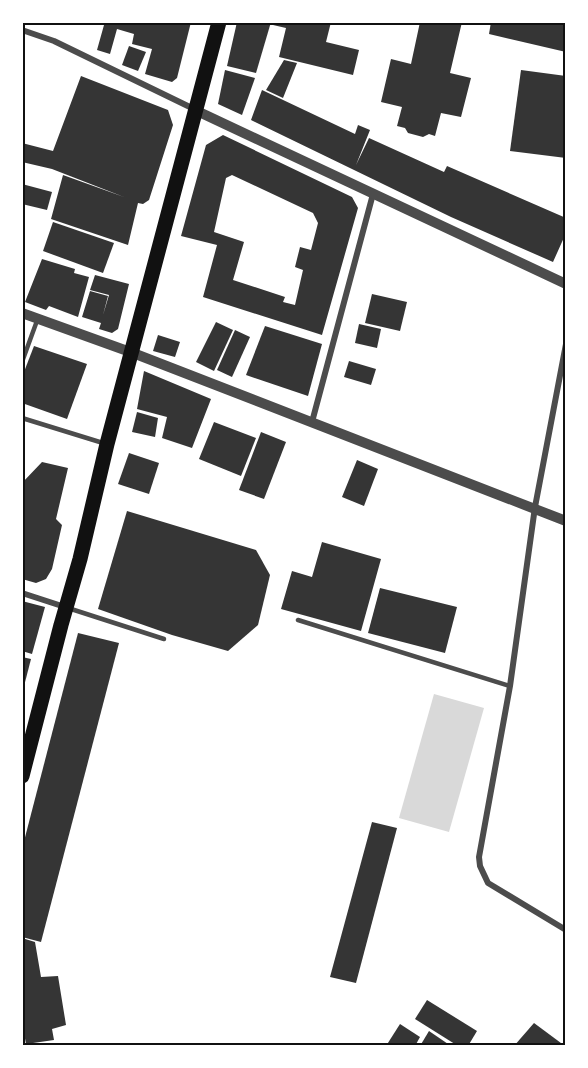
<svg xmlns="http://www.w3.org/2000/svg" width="588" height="1068" font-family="'IBM Plex Serif',serif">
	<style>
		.water { fill: #d9d9d9 }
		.building { fill: #353535; fill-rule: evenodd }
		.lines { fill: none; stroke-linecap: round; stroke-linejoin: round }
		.service { stroke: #4c4c4c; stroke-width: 4.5 }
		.minor { stroke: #4c4c4c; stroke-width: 6 }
		.tertiary { stroke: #4c4c4c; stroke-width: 10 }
		.primary { stroke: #111; stroke-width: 15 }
		.neatline { fill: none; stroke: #111; stroke-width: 2 }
	</style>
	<rect width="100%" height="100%" fill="#fff"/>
	<polygon class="water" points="434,694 484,708 449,832 399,818"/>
	<g class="building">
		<polygon points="99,22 191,22 177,78 172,82 145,74 152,49 132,44 134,34 117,29 110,54 97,50 104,25"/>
		<polygon points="237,22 271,22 256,73 227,66"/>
		<polygon points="274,22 331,22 326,42 359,50 353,75 279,57 286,28 273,25"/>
		<polygon points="420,22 462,22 450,73 471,78 461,117 441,113 435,136 429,134 423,137 408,133 405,128 397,126 402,107 381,102 391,59 411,64"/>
		<polygon points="491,22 566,22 566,52 489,34"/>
		<polygon points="129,46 146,52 138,71 122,65"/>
		<polygon points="284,60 297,63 283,98 266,90"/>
		<polygon points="225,70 255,78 242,115 218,104"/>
		<polygon points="521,70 566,76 566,158 510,151"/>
		<polygon points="81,76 168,110 173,125 149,200 143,204 138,203 128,245 51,219 63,175 124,197 52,169 22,162 22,143 53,151"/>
		<polygon points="262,90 355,134 358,125 370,130 356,165 369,138 444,172 447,166 566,218 566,233 553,262 451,217 251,120"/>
		<path d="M223 135 352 197 358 208 322 335 203 297 217 245 181 236 206 145ZM232 175 313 213 318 223 311 250 300 247 295 267 303 270 295 305 283 302 285 297 233 280 244 242 214 232 226 178Z"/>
		<polygon points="22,184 52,192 47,210 22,204"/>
		<polygon points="53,222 114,243 103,273 43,251"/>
		<polygon points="42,259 75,269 74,273 89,277 78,317 49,306 46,310 25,302"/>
		<polygon points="95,275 129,284 118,329 112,333 99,329 101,323 82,317 90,291 108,296 103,315 109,295 90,290"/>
		<polygon points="372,294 407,302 400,331 365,323"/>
		<polygon points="216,322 233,330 214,371 196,362"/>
		<polygon points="359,324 381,329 377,348 355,343"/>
		<polygon points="265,326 322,344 308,396 246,375"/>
		<polygon points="235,330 250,337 232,377 217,370"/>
		<polygon points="158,335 180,342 175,357 153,351"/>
		<polygon points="34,346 87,364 67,419 22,403 22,377"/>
		<polygon points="349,361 376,369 371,385 344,377"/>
		<polygon points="144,371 211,399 192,448 162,438 167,417 137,409"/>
		<polygon points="137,412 158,418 155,437 132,432"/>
		<polygon points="214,422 256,438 241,476 199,459"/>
		<polygon points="261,432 286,442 264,499 239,490"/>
		<polygon points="129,453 159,463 149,494 118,484"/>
		<polygon points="357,460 378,469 364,506 342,497"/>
		<polygon points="42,462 68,468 56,519 62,525 52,569 46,579 36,583 22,579 22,483"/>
		<polygon points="127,511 256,550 270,575 258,625 228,651 172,635 98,609"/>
		<polygon points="322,542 381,559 361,631 281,609 292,571 312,577"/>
		<polygon points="380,588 457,607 445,653 368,633"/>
		<polygon points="22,601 45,607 32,654 22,651"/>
		<polygon points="78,633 119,643 41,942 22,937 22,849"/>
		<polygon points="22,657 31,659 23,690 22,690"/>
		<polygon points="372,822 397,828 356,983 330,977"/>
		<polygon points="22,938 35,942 41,977 58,976 66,1025 52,1029 54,1040 26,1044 22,1022"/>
		<polygon points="427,1000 477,1031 468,1046 458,1046 415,1019"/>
		<polygon points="534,1023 565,1046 514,1046"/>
		<polygon points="400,1024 420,1037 415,1046 386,1046"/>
		<polygon points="429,1031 451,1046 420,1046"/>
	</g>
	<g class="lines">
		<g class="service">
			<polyline points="22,362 38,318"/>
			<polyline points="22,418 103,443"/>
			<polyline points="68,608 164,639"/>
			<polyline points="298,620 510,686"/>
		</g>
		<g class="minor">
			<polyline points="22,30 54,41 194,109"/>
			<polyline points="566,344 535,507 510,686 479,857 480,866 488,883 566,930"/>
			<polyline points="312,422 373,194"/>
			<polyline points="22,593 65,607"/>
		</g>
		<g class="tertiary">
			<polyline points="197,111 566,284"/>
			<polyline points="22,313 133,353 566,521"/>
		</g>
		<polyline class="primary" points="22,776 61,625 80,559 107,444 219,22"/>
	</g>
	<rect width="588" height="1068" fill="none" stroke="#ffffff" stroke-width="48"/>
	<rect x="24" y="24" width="540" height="1020" class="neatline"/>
</svg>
